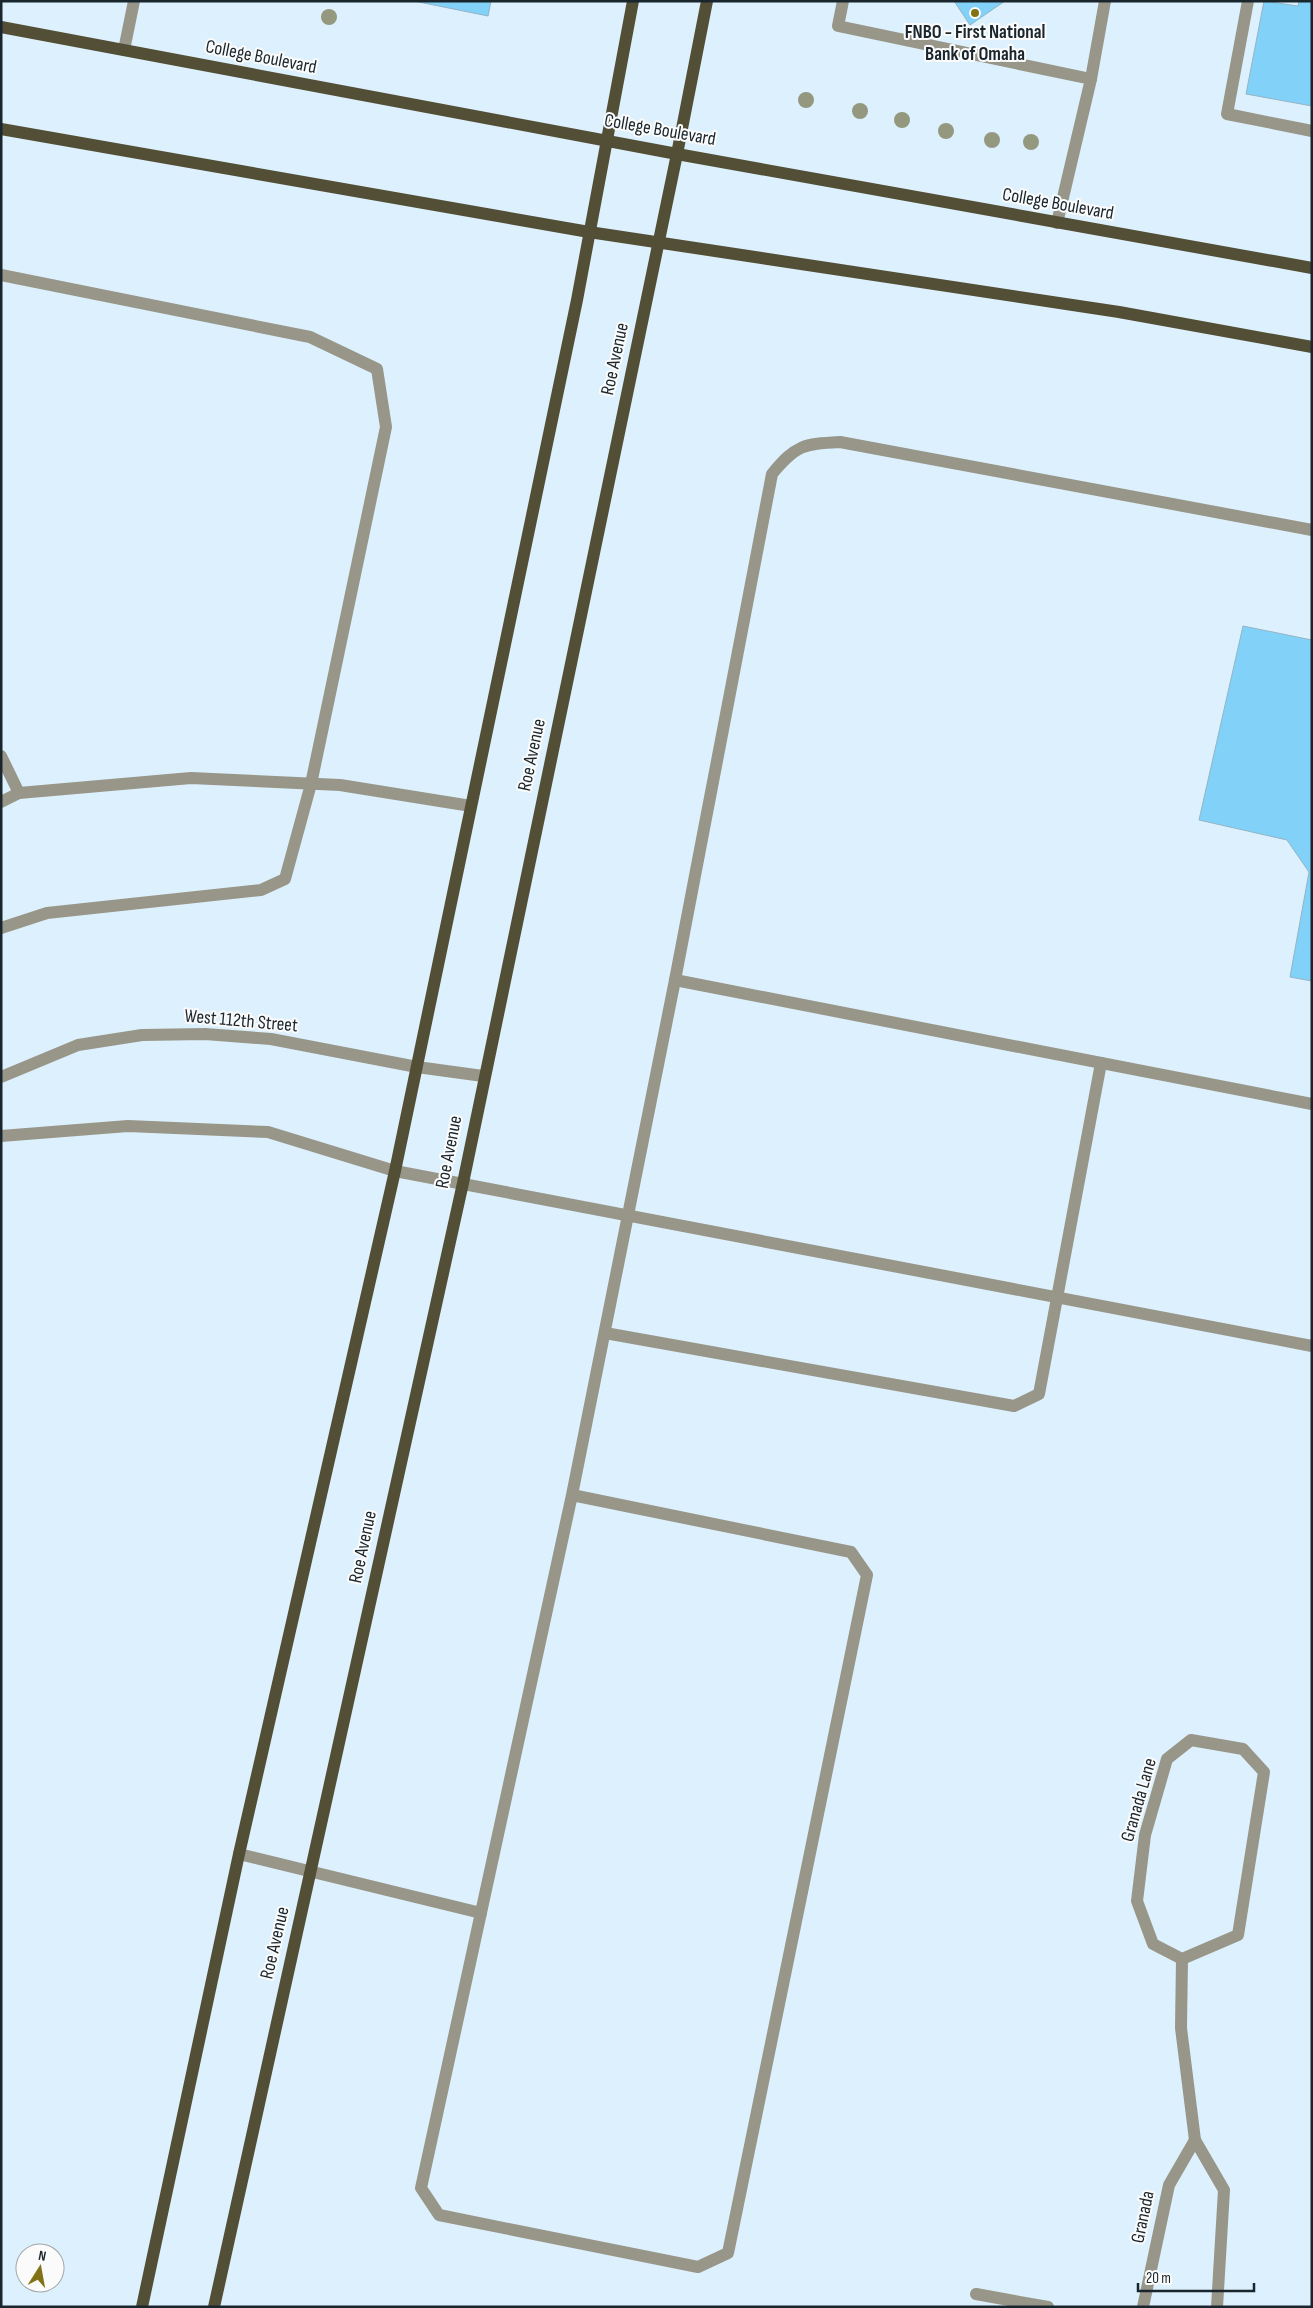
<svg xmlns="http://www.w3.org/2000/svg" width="1313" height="2308" font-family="'Sofia Sans Condensed',sans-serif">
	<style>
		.building { fill: #82d1f8; stroke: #92b4c6 }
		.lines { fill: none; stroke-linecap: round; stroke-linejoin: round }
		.minor { stroke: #989688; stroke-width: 12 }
		.major { stroke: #534f36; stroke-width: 12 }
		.tree { fill: #93987f }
		.poi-dot { fill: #817315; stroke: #fbfbfb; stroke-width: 2 }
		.labels { text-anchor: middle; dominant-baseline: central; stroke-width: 4; stroke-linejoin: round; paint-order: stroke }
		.poi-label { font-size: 19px; font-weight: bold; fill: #19262d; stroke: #fbfbfb }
		.street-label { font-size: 19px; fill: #19262d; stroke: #fbfbfb }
	</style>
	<rect width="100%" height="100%" fill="#dcf1fd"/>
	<g class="building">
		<polygon points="414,1 491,1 488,16"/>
		<polygon points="954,1 1005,1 970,25"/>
		<polygon points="1264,1 1298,6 1299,1 1312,1 1312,106 1246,94"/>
		<polygon points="1243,626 1312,640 1312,981 1290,977 1309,872 1287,840 1199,820"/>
	</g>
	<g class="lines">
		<g class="minor">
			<polyline points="843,1 838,26 1091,79 1057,223"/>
			<polyline points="1248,1 1227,114 1312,131"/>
			<polyline points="124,50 134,1"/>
			<polyline points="1091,79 1105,1"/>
			<polyline points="1,275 310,337 377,369 386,427 311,784 285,879 261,890 47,913 1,928"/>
			<polyline points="1,756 19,793 191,778 340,785 471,806"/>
			<polyline points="1,802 19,793"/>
			<polyline points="675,980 1312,1104"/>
			<polyline points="1,1077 78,1045 142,1035 205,1034 271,1039 417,1067 483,1076"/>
			<polyline points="1,1136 128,1126 268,1132 395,1171 1312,1346"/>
			<polyline points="605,1333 1014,1406 1039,1394 1101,1063"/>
			<path d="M572 1495 851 1552 867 1575 728 2253 698 2267 439 2215 421 2188 572 1495 675 980 772 474C796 445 803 444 840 442L1312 530"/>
			<polygon points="1191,1740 1243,1749 1264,1772 1238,1935 1182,1959 1153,1944 1137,1901 1145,1835 1167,1759"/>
			<polyline points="239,1854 481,1913"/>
			<polyline points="1182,1959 1181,2028 1195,2140 1224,2190 1217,2307"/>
			<polyline points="976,2294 1048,2307"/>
			<polyline points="1143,2307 1169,2185 1195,2140"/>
		</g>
		<g class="major">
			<polyline points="1,27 677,154 1312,268"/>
			<polyline points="1,129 589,232 1119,312 1312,347"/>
			<polyline points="142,2307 239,1854 395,1171 577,300 633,1"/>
			<polyline points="214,2307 463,1183 677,154 707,1"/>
		</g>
	</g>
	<g class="tree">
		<circle cx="329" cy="17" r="8"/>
		<circle cx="806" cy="100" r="8"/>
		<circle cx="860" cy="111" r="8"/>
		<circle cx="902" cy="120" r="8"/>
		<circle cx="946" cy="131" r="8"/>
		<circle cx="992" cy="140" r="8"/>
		<circle cx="1031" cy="142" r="8"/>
	</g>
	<circle class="poi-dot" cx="975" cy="13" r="5"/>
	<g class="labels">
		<g class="poi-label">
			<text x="975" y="32">FNBO - First National<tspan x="975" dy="22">Bank of Omaha</tspan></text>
		</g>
		<g class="street-label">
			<text transform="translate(261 57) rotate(11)">College Boulevard</text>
			<text transform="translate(660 130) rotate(10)">College Boulevard</text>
			<text transform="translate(1058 204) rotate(10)">College Boulevard</text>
			<text transform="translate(615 359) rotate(-78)">Roe Avenue</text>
			<text transform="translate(532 755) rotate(-78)">Roe Avenue</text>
			<text transform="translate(241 1021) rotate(5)">West 112th Street</text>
			<text transform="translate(449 1152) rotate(-79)">Roe Avenue</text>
			<text transform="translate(363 1547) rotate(-78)">Roe Avenue</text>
			<text transform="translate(1139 1800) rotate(-74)">Granada Lane</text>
			<text transform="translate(275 1943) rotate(-77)">Roe Avenue</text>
			<text transform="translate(1143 2217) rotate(-78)">Granada</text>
		</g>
	</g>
	<rect width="1313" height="2308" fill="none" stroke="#19262d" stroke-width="5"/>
	<g transform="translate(40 2268) rotate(11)"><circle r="24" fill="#fbfbfb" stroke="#a1a6a9"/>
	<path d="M0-4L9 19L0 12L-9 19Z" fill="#817315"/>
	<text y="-8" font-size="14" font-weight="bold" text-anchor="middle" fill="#19262d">N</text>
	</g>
	<path d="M1138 2283v8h116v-8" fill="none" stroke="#19262d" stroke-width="2.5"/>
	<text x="1146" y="2283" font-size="15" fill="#19262d" stroke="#fbfbfb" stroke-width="4" paint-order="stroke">20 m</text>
</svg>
